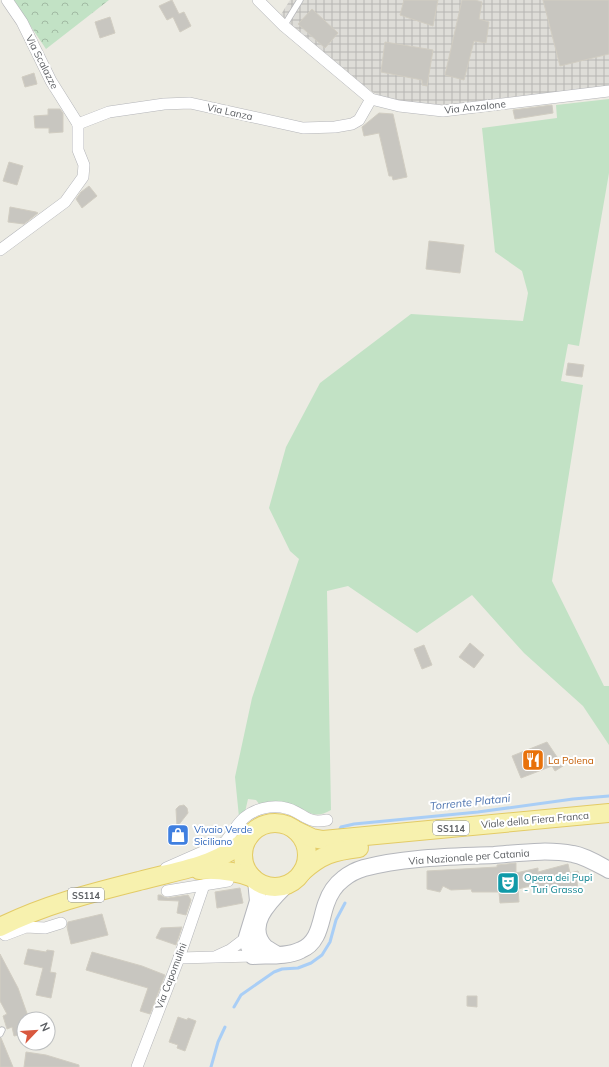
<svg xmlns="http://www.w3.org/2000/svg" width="609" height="1067" font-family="Mulish,sans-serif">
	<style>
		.industrial { fill: url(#industrial-grid) }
		.green { fill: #c2e2c5 }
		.forest { fill: url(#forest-crowns) }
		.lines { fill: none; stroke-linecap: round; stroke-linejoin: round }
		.stream { stroke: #a9cef6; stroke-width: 3 }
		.building { fill: #c8c6c0; stroke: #d1cdc2 }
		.lane-casing { stroke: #b4b5b9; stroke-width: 7 }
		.street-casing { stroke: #b4b5b9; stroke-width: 12 }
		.secondary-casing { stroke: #b5b7bc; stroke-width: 18 }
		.primary-casing { stroke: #e3cb66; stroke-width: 20 }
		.lane { stroke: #fff; stroke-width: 5.5 }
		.street { stroke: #fff; stroke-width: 11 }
		.secondary { stroke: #fff; stroke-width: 16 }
		.primary { stroke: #f7f1ae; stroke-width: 18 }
		.labels { text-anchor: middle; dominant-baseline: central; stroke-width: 4; stroke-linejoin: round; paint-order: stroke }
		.shield { fill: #fff; stroke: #8c8e91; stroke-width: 1 }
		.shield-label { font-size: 9px; font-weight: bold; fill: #5b5e62 }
		.street-label { font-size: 10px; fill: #5b5e62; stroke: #fff }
		.food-label { font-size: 10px; fill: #c56008; stroke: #fff; text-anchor: start }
		.shop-label { font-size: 10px; fill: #366cbe; stroke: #fff; text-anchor: start }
		.culture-label { font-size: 10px; fill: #0d838f; stroke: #fff; text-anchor: start }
		.water-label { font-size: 11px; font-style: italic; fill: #4c73af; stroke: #fff }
	</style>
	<defs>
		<pattern id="industrial-grid" width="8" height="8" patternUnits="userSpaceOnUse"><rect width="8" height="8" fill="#deddd8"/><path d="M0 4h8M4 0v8" fill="none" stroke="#b7b6b3"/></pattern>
		<pattern id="forest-crowns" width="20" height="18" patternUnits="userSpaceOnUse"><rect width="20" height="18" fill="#c2e2c5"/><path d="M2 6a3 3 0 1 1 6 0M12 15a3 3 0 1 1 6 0" fill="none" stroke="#a1baa3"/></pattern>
	</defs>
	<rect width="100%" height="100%" fill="#ecebe3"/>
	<polygon class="industrial" points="290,0 609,0 609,88 468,105 428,106 399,103 374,93 321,54 280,16"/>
	<path class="green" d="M609 99V173L579 346 568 344 561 381 583 385 552 581 604 686H609V745L583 706 524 653 472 595 417 633 348 586 327 591 331 810C311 822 307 807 288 804 280 802 269 804 260 805L256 800 248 799 245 812 239 817 235 777 252 698 299 559 290 551 269 508 286 447 320 383 411 314 523 321 528 293 522 271 495 252 482 128 557 118 556 105Z"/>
	<polygon class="forest" points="13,0 109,0 46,49"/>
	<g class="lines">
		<g class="stream">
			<polyline points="338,833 341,827 354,824 478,812 573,799 609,796"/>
			<polyline points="234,1007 241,995 274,972 282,969 298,968 311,963 322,955 330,942 336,920 345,903"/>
			<polyline points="211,1067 218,1042 225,1027"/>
		</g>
	</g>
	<g class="building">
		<polygon points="172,0 179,14 184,12 191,26 180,32 173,17 167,20 159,6"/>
		<polygon points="404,0 438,0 433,26 400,15"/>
		<polygon points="462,0 475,0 482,2 479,19 489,22 486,43 474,41 464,80 445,75"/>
		<polygon points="543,0 609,0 609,54 560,66"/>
		<polygon points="312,9 338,33 325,48 298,24"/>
		<polygon points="110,17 115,33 100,38 95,22"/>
		<polygon points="385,42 433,50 427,86 422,85 422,80 381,72"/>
		<polygon points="34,73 37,84 25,87 22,77"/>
		<polygon points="552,105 553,113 515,119 513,110"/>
		<polygon points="48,109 60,109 63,113 63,132 49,133 49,128 35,128 34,116 48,115"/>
		<polygon points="379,113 393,114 407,177 393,180 392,176 389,176 379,133 364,136 362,127"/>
		<polygon points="9,162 23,166 17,185 3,181"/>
		<polygon points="89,186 97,196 82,208 76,199 81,192"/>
		<polygon points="10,207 36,212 38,213 24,224 8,222"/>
		<polygon points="429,241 464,245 460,273 426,269"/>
		<polygon points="568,363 584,365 582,377 566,375"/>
		<polygon points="470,643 484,655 474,668 459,657"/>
		<polygon points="424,645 432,665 422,669 414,649"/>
		<polygon points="547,742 563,766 555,771 552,766 521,778 512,756"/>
		<polygon points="184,805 187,808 188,813 177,827 176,809 179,806"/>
		<polygon points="516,863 516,873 538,868 538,872 568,864 570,873 578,871 581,881 577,882 578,888 562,892 560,886 536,892 534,885 518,889 519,902 500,903 499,892 472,892 471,889 451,890 443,886 440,892 427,889 427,871 497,867 497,865"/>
		<polygon points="240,888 243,903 217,908 215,892"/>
		<polygon points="158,895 161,895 164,897 168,898 188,895 191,900 186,915 177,913 179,901 158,900"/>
		<polygon points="102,914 108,935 71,944 67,927 68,922"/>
		<polygon points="182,927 176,945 156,938 161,928"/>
		<polygon points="28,949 46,952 47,950 54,951 50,972 56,973 51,998 36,995 43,968 24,964"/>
		<polygon points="92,952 142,966 165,975 150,1014 140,1011 148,988 86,970"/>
		<polygon points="0,954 18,988 29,1019 24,1019 24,1034 14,1036 12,1027 7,1029 3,1016 7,1014 0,1001"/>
		<polygon points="467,996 477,996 477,1007 467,1006"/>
		<polygon points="178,1017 187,1020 188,1018 196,1021 185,1051 177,1048 178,1045 169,1042"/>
		<polygon points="0,1038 1,1038 13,1067 0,1067"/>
		<polygon points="26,1052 46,1055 79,1065 79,1067 24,1067"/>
	</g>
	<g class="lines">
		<g class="lane-casing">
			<g id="lane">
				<polyline points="284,26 300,0"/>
				<polyline points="0,1034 2,1030"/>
			</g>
		</g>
		<g class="street-casing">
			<g id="street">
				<polyline points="7,0 22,22 51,81 78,124"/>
				<polyline points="258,0 284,26 371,99 399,106 443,111 609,91"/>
				<polyline points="78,124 109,112 164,104 190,103 303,128 335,127 352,124 359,120 371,99"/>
				<polyline points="0,250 65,202 83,177 84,165 78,150 78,124"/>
				<path d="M166 868 225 842C232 834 236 825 244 818 258 806 280 803 296 812 309 819 311 823 327 820"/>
				<polyline points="167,891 228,881"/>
				<polyline points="0,931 5,935 26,927 45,928 61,923"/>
				<polyline points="217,956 230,950 247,937"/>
				<polyline points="179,958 253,956 253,951"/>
				<polyline points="137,1067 179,958 204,885"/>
			</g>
		</g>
		<g class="secondary-casing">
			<g id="secondary">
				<path d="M256 880 258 901 247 937 248 944 253 956C268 955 287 957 301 950 320 942 320 921 326 904 329 895 335 885 343 879 349 874 357 870 364 868 406 857 451 857 494 855 520 853 547 849 573 854 585 856 598 864 609 870"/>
				<path d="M276 954C273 952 269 950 266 948 243 926 271 900 286 885"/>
			</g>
		</g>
		<g class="primary-casing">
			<g id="primary">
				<circle cx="275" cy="855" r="32"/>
				<polyline points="295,830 312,838 323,840 609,813"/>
				<path d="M199 870C217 869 236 871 253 878"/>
				<path d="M302 872C321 855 333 851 359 848"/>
				<path d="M0 927C44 905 91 893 139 881 178 870 217 867 248 838"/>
			</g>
		</g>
		<use href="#lane" class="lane"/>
		<use href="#street" class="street"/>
		<use href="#secondary" class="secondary"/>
		<use href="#primary" class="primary"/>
	</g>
	<defs>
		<g id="restaurant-square" transform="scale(1.15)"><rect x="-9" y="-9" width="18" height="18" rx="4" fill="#e8710a" stroke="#fff"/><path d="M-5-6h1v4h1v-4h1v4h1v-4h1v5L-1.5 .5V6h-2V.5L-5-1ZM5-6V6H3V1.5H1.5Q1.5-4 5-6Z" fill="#fff"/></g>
		<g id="shop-square" transform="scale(1.15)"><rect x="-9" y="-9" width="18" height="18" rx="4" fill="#3f7fe0" stroke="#fff"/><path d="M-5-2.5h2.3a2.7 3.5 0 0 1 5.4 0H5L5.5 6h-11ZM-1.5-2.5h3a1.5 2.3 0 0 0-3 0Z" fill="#fff"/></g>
		<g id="theatre-square" transform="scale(1.15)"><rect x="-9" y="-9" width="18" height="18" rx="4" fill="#0f9aa8" stroke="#fff"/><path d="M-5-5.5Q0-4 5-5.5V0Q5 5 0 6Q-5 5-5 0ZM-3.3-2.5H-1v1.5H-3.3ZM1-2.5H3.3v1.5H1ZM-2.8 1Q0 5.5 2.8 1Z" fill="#fff"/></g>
	</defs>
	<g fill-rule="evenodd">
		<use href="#restaurant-square" x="533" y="760"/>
		<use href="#shop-square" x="178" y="835"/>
		<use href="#theatre-square" x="508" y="883"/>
	</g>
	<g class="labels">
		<g class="shield">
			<rect x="433" y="821" width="36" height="14" rx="3"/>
			<rect x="68" y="888" width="36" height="14" rx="3"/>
		</g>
		<g class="shield-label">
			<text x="451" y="828">SS114</text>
			<text x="86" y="895">SS114</text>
		</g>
		<g class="street-label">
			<text transform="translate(42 62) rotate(63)">Via Scalazze</text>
			<text transform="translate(475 107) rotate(-6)">Via Anzalone</text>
			<text transform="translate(230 112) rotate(12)">Via Lanza</text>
			<text transform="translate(535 820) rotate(-5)">Viale della Fiera Franca</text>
			<text transform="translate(469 857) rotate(-4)">Via Nazionale per Catania</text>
			<text transform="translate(171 976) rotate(-69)">Via Capomulini</text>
		</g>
		<g class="food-label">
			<text x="548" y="760">La Polena</text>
		</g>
		<g class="shop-label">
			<text x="194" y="829">Vivaio Verde<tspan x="194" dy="12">Siciliano</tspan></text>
		</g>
		<g class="culture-label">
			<text x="524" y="877">Opera dei Pupi<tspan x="524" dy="12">- Turi Grasso</tspan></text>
		</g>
		<g class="water-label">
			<text transform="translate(470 802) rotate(-6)">Torrente Platani</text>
		</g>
	</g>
	<g transform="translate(36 1031) rotate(65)"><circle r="19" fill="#ffffff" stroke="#bdbfc0"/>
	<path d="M0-3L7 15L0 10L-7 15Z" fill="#d8583e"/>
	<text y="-6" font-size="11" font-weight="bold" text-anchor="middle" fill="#5b5e62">N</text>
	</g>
</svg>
